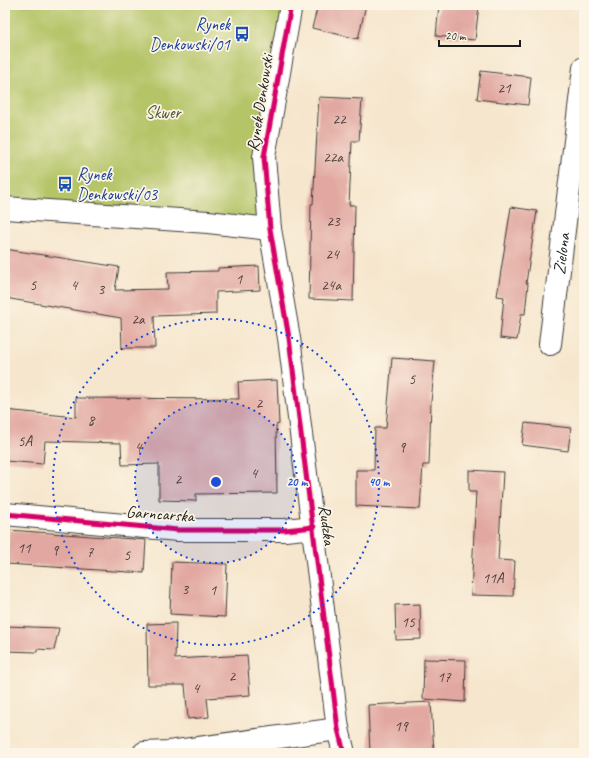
<svg xmlns="http://www.w3.org/2000/svg" width="589" height="758" font-family="Caveat,sans-serif">
	<style>
		.green { fill: #b4c466; stroke: #687041 }
		.building { fill: #e1a7a0 }
		.lines { fill: none; stroke-linecap: round; stroke-linejoin: round }
		.minor-casing { stroke: #3d3a37; stroke-width: 24 }
		.tertiary-casing { stroke: #3d3a37; stroke-width: 24 }
		.minor { stroke: #fff; stroke-width: 22 }
		.tertiary { stroke: #fff; stroke-width: 22 }
		.cycleway-casing { stroke: #fcf5e5; stroke-width: 8 }
		.cycleway { stroke: #d6006c; stroke-width: 5 }
		.ring { fill: none; stroke: #1d4ed8; stroke-width: 2; stroke-dasharray: 2 4 }
		.labels { text-anchor: middle; dominant-baseline: central; stroke-width: 3.5; stroke-linejoin: round; paint-order: stroke }
		.number-label { font-size: 15px; fill: #4d3f3d }
		.transit-label { font-size: 17px; fill: #164399; stroke: #fcf5e5; text-anchor: end }
		.street-label { font-size: 17px; fill: #1c1c1c; stroke: #fcf5e5 }
		.park-label { font-size: 17px; fill: #515736; stroke: #fcf5e5 }
		.centre { fill: #1d4ed8; stroke: #fcf5e5; stroke-width: 2 }
		.ring-label { font-size: 12px; text-anchor: middle; font-weight: bold; fill: #1d4ed8; stroke: #fcf5e5; stroke-width: 3.5; stroke-linejoin: round; paint-order: stroke }
	</style>
	<rect width="100%" height="100%" fill="#fcf5e5"/>
	<filter id="ink" filterUnits="userSpaceOnUse"><feTurbulence type="fractalNoise" baseFrequency=".025" numOctaves="2"/><feDisplacementMap in="SourceGraphic" scale="8" xChannelSelector="R" yChannelSelector="G"/><feConvolveMatrix kernelMatrix="1 2 1 2 8 2 1 2 1" color-interpolation-filters="sRGB"/></filter>
	<filter id="wash" filterUnits="userSpaceOnUse"><feTurbulence type="fractalNoise" baseFrequency=".012" numOctaves="4" result="noise"/><feDisplacementMap in="SourceGraphic" scale="16" xChannelSelector="R" yChannelSelector="G"/><feGaussianBlur stdDeviation="0.9" result="paint"/><feColorMatrix in="noise" values="0 0 0 0 0 0 0 0 0 0 0 0 0 0 0 0 0 1.4 0 .05"/><feComposite in="paint" operator="in"/></filter>
	<g filter="url(#wash)">
		<rect width="100%" height="100%" fill="#f6e6cd"/>
		<polygon class="green" points="5,5 291,5 264,157 270,229 5,208"/>
		<g id="blocks">
			<g class="building">
				<polygon points="318,5 366,5 358,39 312,28"/>
				<polygon points="439,5 479,5 475,40 436,36"/>
				<polygon points="481,71 531,77 528,105 477,99"/>
				<polygon points="319,97 362,99 359,141 352,141 349,205 355,205 353,301 309,299 311,204 313,204"/>
				<polygon points="511,207 537,211 526,283 528,284 525,314 521,314 517,340 500,338 504,297 497,296"/>
				<polygon points="5,249 119,267 115,290 168,289 167,272 218,271 218,268 259,266 260,290 216,292 216,314 154,316 155,348 122,348 121,318 5,298"/>
				<polygon points="392,358 435,361 431,402 429,465 423,465 420,509 356,506 356,470 374,470 375,428 386,428"/>
				<polygon points="277,380 279,424 276,425 277,493 196,494 196,501 159,500 159,464 122,465 121,443 45,441 43,464 5,461 5,410 76,417 76,398 239,399 238,382"/>
				<polygon points="525,423 571,428 568,451 522,445"/>
				<polygon points="469,470 503,472 498,560 515,561 513,596 471,595 476,492 469,492"/>
				<polygon points="9,530 146,540 144,573 7,564"/>
				<polygon points="172,562 227,564 225,617 170,614"/>
				<polygon points="420,604 421,639 396,640 395,605"/>
				<polygon points="176,623 175,659 247,655 250,695 207,698 209,717 188,719 185,685 148,685 147,624"/>
				<polygon points="5,626 59,628 54,650 37,649 37,652 5,651"/>
				<polygon points="424,659 466,660 465,702 423,699"/>
				<polygon points="431,702 434,753 370,753 368,705"/>
			</g>
		</g>
	</g>
	<g filter="url(#ink)">
		<use href="#blocks" fill-opacity="0" stroke="#3d3a37" stroke-width="1"/>
		<g class="lines">
			<g class="minor-casing">
				<g id="minor">
					<path id="s1" d="M550 344 584 68"/>
					<polyline points="5,514 178,530 285,530 314,527"/>
					<polyline points="144,753 169,752 338,729"/>
				</g>
			</g>
			<g class="tertiary-casing">
				<g id="tertiary">
					<polyline points="291,5 264,157 270,229 289,338 338,729 344,753"/>
					<polyline points="5,208 208,222 270,229"/>
				</g>
			</g>
			<use href="#minor" class="minor"/>
			<use href="#tertiary" class="tertiary"/>
			<g class="cycleway-casing">
				<g id="cycleway">
					<polyline points="291,5 264,157 270,229 289,338 338,729 344,753"/>
					<polyline points="5,514 178,530 285,530 314,527"/>
				</g>
			</g>
			<use href="#cycleway" class="cycleway"/>
		</g>
	</g>
	<circle cx="216" cy="482" r="81" fill="#1d4ed8" fill-opacity=".12"/>
	<g class="ring">
		<circle cx="216" cy="482" r="81"/>
		<circle cx="216" cy="482" r="163"/>
	</g>
	<defs>
		<g id="bus-bare" transform="scale(1.2)"><path d="M-5-6H5V4H4V6H2V4H-2V6H-4V4H-5ZM-3.5-4V0h7V-4ZM-3.5 1.2v1.5H-2V1.2ZM2 1.2v1.5H3.5V1.2Z" fill="#1a4fb4" stroke="#fcf5e5" stroke-width="2.5" paint-order="stroke"/></g>
	</defs>
	<g fill-rule="evenodd">
		<use href="#bus-bare" x="242" y="34"/>
		<use href="#bus-bare" x="65" y="184"/>
	</g>
	<g class="labels">
		<g class="number-label">
			<text x="504" y="88">21</text>
			<text x="339" y="119">22</text>
			<text x="333" y="157">22a</text>
			<text x="333" y="221">23</text>
			<text x="332" y="254">24</text>
			<text x="239" y="279">1</text>
			<text x="33" y="285">5</text>
			<text x="74" y="285">4</text>
			<text x="331" y="285">24a</text>
			<text x="101" y="289">3</text>
			<text x="138" y="319">2a</text>
			<text x="412" y="379">5</text>
			<text x="259" y="403">2</text>
			<text x="91" y="420">8</text>
			<text x="25" y="441">5A</text>
			<text x="138" y="447">4</text>
			<text x="402" y="447">9</text>
			<text x="254" y="473">4</text>
			<text x="178" y="479">2</text>
			<text x="24" y="548">11</text>
			<text x="55" y="550">9</text>
			<text x="90" y="552">7</text>
			<text x="127" y="555">5</text>
			<text x="493" y="578">11A</text>
			<text x="185" y="589">3</text>
			<text x="213" y="590">1</text>
			<text x="408" y="622">15</text>
			<text x="232" y="676">2</text>
			<text x="444" y="677">17</text>
			<text x="196" y="688">4</text>
			<text x="401" y="726">19</text>
		</g>
		<g class="transit-label">
			<text x="230" y="24">Rynek<tspan x="230" dy="20">Denkowski/01</tspan></text>
			<text x="77" y="174" text-anchor="start">Rynek<tspan x="77" dy="20">Denkowski/03</tspan></text>
		</g>
		<g class="street-label">
			<text transform="translate(260 103) rotate(-81)">Rynek Denkowski</text>
			<text stroke="none"><textPath href="#s1" startOffset="91">Zielona</textPath></text>
			<text transform="translate(160 514) rotate(4)">Garncarska</text>
			<text transform="translate(327 525) rotate(83)">Rudzka</text>
		</g>
		<g class="park-label">
			<text x="163" y="112">Skwer</text>
		</g>
	</g>
	<circle cx="216" cy="482" r="6" class="centre"/>
	<g class="ring-label">
		<text x="297" y="486">20 m</text>
		<text x="379" y="486">40 m</text>
	</g>
	<rect width="589" height="758" fill="none" stroke="#fcf5e5" stroke-width="20"/>
	<path d="M439 40v6h81v-6" fill="none" stroke="#1c1c1c" stroke-width="2"/>
	<text x="445" y="40" font-size="12" fill="#1c1c1c" stroke="#fcf5e5" stroke-width="3" paint-order="stroke">20 m</text>
</svg>
